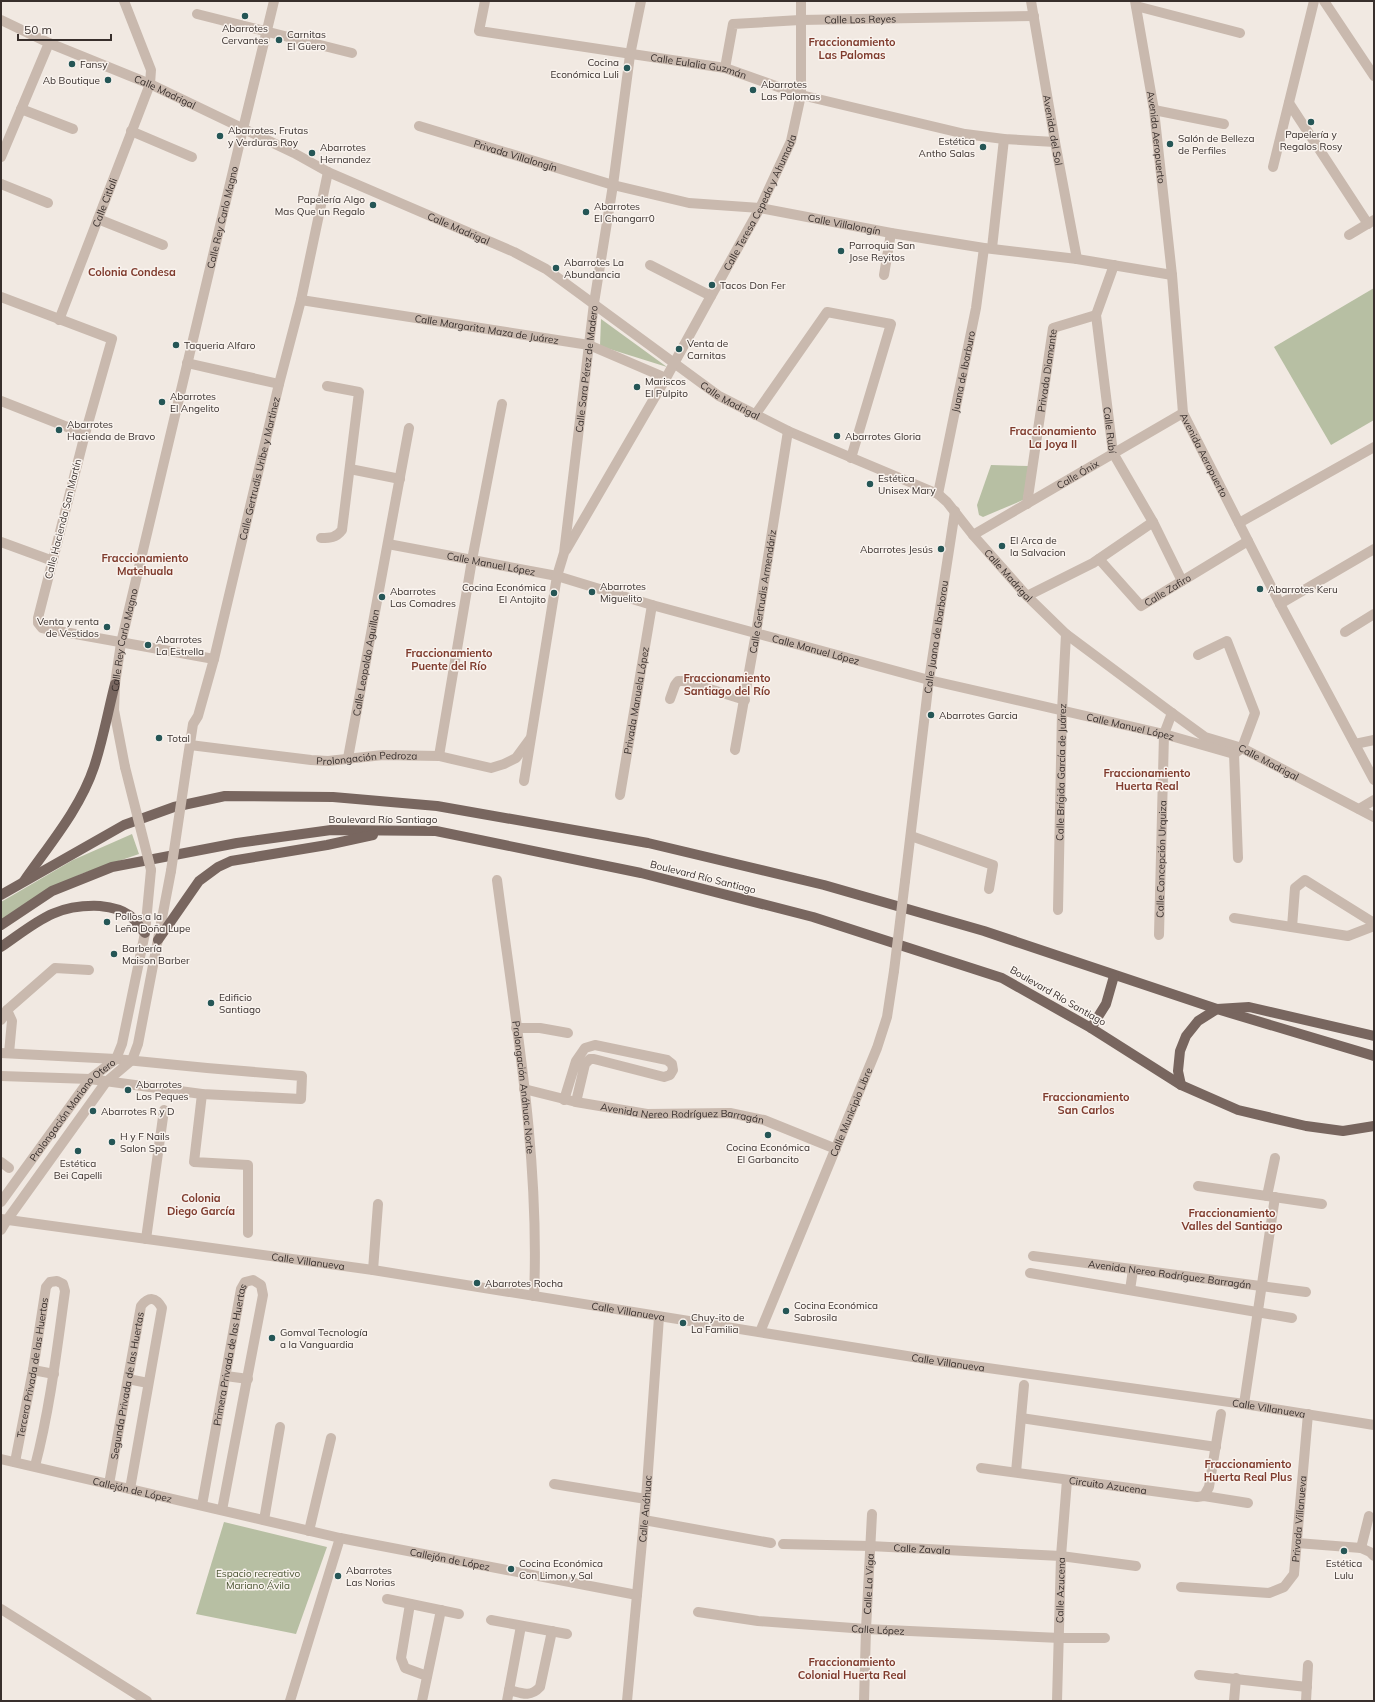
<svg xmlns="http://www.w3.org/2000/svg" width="1375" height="1702" font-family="Mulish,sans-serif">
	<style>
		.green { fill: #b7bfa3 }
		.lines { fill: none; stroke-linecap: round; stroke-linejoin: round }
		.minor { stroke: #c9b9ae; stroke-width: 10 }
		.major { stroke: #78665f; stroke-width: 10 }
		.minor-bridge { stroke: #c9b9ae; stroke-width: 10 }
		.poi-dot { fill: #255656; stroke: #f9f3ee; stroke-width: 1.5 }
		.labels { text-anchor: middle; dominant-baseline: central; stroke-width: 3; stroke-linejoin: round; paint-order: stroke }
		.street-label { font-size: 10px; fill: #382f2c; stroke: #f9f3ee }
		.poi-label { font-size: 10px; fill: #382f2c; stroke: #f9f3ee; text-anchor: start }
		.park-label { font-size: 10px; fill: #4a5432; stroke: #f9f3ee }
		.neighbourhood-label { font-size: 11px; font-weight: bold; fill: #7f3b2d; stroke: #f9f3ee }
	</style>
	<rect width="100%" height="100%" fill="#f1e9e2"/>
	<g class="green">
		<polygon points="1374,288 1374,420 1331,445 1274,347"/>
		<polygon points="601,319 667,367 600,346"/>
		<polygon points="991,465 1029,466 1023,500 983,517 979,515 977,505"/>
		<polygon points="132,834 139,854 81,874 26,903 1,920 1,902 73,860"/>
		<polygon points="224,1522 327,1547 296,1634 196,1614"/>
	</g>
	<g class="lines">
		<g class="minor">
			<path id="s1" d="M485 1 479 31 725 68 801 95 965 134 1004 139 1055 142"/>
			<path id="s2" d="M1031 1 1055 142 1077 259"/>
			<path id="s3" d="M1135 1 1154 110 1172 275 1183 413 1280 604 1374 780"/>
			<polyline points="1324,1 1374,76"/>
			<polyline points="1136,6 1240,33"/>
			<polyline points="197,14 352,53"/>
			<path id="s4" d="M1 20 49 43 150 84 294 153 328 172 514 252 546 269 719 396 788 431 938 494 947 502 973 535 1027 596 1066 634 1172 713 1205 737 1242 748 1374 817"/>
			<path id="s5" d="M725 68 733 24 800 20 1034 16"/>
			<polyline points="1289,103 1368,224"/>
			<polyline points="21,109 73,129"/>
			<polyline points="1154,110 1224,124"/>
			<path id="s6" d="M419 126 613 185 689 203 760 208 891 233 984 248 1077 259 1172 275"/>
			<polyline points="131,131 192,157"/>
			<polyline points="1,157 49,43"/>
			<polyline points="1273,167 1314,1"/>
			<polyline points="1,184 48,203"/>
			<polyline points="98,219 163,245"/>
			<polyline points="1349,235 1374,220"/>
			<polyline points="992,248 1004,139"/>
			<polyline points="650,265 711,296"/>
			<path id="s7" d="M1114 265 1096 315 1113 453 1153 522 1182 581"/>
			<polyline points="884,275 891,233"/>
			<polyline points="1,297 112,339 85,434 38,618 38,623 42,628 214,659"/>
			<path id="s8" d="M301 300 589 345 666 378"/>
			<path id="s9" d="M59 320 150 84 151 70 124 1"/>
			<polyline points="187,363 279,384"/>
			<polyline points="1,401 85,434"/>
			<polyline points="755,415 827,312 891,324 851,458"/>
			<polyline points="350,469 400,479"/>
			<path id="s10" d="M938 494 976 308 984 248"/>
			<path id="s11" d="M1027 504 1053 328 1096 315"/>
			<polyline points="1239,523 1374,447"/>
			<path id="s12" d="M973 535 1183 413"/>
			<path d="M321 538C330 538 336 538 342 530L359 392 327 386"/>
			<polyline points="1,542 53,561"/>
			<path id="s13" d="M388 544 557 576 652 605 929 680 1164 734 1234 754 1242 748 1255 713 1227 641 1198 655"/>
			<path id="s14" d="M566 550 666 378 711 296 760 208 791 141 801 95V1"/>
			<path id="s15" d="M1099 559 1141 606 1248 541"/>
			<polyline points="1027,596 1093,563 1153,522"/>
			<polyline points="1280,604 1374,549"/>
			<polyline points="1345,632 1374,614"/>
			<polyline points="670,699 675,685 678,681 684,681 745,700"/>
			<polyline points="1355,744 1374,740"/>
			<path id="s16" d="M190 745 311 760 328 761 383 755 439 756 491 768 504 764 516 758 530 739"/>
			<path id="s17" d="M735 750 756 633 788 431"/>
			<polyline points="1234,754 1238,858"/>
			<polyline points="439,756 472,560 502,404"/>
			<path id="s18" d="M348 758 409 428"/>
			<path id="s19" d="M187 763 193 724 198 716 214 659 279 384 301 300 328 172"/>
			<path id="s20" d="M125 767 114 710 115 684 121 643 243 129 274 1"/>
			<path id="s21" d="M524 781 557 576 564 553 594 303 613 185 630 55 641 1"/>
			<path id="s22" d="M620 795 652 605"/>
			<polyline points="1359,809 1374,800"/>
			<polyline points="911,836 993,865 989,889"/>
			<path id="s23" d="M497 880C515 1018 540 1157 534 1296"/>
			<path id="s24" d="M905 881 929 680 955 511"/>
			<path id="s25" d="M1058 910 1062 711 1066 634"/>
			<polyline points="1234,918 1348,936 1374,926"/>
			<polyline points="1292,927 1295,888 1305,880 1374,923"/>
			<path id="s26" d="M1159 935 1164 734 1172 713"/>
			<polyline points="7,1010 12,1021 9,1053"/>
			<polyline points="1,1020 7,1010 55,968 89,970"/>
			<polyline points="516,1028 540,1028 568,1033"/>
			<polyline points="1,1053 116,1059 207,1068 302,1076 301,1099 202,1094 90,1079 1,1076"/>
			<path id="s27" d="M524 1089 576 1102 647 1114 730 1113 764 1120 836 1149"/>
			<polyline points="202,1094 194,1162 248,1165 248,1233"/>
			<polyline points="564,1100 576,1061 585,1048 595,1045 667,1060 672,1064 673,1070 670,1075 664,1077 594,1059 590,1059 585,1064 576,1102"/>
			<polyline points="1,1162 9,1168"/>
			<polyline points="1198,1186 1322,1204"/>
			<polyline points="1267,1196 1275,1158"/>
			<path id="s28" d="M1 1202 90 1079 116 1059 122 1044 145 933 151 870"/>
			<path id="s29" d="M1 1219 373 1270 938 1361 1244 1404 1374 1425"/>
			<polyline points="1,1230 7,1220 106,1082 132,1060 138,1044 171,871"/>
			<polyline points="146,1239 164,1110"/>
			<path id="s30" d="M1033 1256 1306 1292"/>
			<polyline points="373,1270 378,1204"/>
			<polyline points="1030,1273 1292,1318"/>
			<polyline points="1130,1290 1133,1270"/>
			<path id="s31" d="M760 1332 877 1048 887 1017 894 971"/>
			<polyline points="33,1370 54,1374"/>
			<polyline points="226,1376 248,1379"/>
			<polyline points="128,1379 148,1383"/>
			<polyline points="1244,1404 1275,1197"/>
			<polyline points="1021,1418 1216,1447"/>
			<path id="s32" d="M1 1459 340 1538 637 1595"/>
			<path id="s33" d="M15 1462 33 1370 46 1287 50 1282 57 1281 63 1284 65 1291C57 1349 50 1409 35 1466"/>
			<path id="s34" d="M981 1468 1197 1497 1204 1496 1248 1503"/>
			<polyline points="1016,1472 1024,1385"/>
			<path id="s35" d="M109 1484 141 1306C149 1296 156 1297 162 1308L130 1489"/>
			<polyline points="554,1484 646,1499"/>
			<polyline points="1204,1496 1209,1487 1221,1414"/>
			<path id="s36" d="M202 1505 241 1289 245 1282 253 1280 261 1285 263 1295 222 1510"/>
			<polyline points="264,1520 280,1427"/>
			<polyline points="644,1520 771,1543"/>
			<polyline points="309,1531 331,1438"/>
			<polyline points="1297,1543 1361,1548 1370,1552 1374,1556"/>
			<path id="s37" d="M783 1544 870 1546 1061 1556 1136 1566"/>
			<polyline points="1361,1548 1369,1516"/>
			<path id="s38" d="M1181 1587 1269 1593 1284 1587 1294 1574 1308 1414"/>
			<polyline points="387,1599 459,1614"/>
			<polyline points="410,1604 401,1658 405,1668 427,1676"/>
			<polyline points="1,1609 147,1701"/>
			<path id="s39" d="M698 1612 758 1621 866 1629 1060 1638H1105"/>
			<polyline points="491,1620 567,1634"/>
			<polyline points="1199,1675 1307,1687"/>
			<path d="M509 1690C521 1693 530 1698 540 1687L552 1631"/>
			<polyline points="290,1701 340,1538"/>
			<polyline points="422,1701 441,1610"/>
			<polyline points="507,1701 521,1626"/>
			<path id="s40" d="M627 1701 646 1499 659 1317"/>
			<path id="s41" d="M864 1701 866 1629 872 1514"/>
			<path id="s42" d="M1057 1701 1061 1556 1067 1480"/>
			<polyline points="1234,1701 1236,1678"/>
			<polyline points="1306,1701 1308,1665"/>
		</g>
		<g class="major">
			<path d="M24 881C49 845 80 809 94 767 103 740 108 711 115 684"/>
			<polyline points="1,895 124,825 174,807 225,796 333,797 437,806 648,843 824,885 984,931 1217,1009 1374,1056"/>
			<polyline points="1,925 52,891 112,867 237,843 331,830 436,831 641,873 813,917 1002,978 1091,1028 1181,1085 1238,1110 1306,1126 1343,1131 1374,1126"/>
			<polyline points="158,940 199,881 218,867 231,861 327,845 373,835"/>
			<path d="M1 947C36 923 54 904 100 906 109 907 121 909 129 915 135 919 140 928 145 933"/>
			<polyline points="1091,1028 1106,1004 1114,976"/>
			<polyline points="1181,1085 1178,1071 1180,1051 1186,1036 1198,1021 1217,1009 1249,1007 1374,1036"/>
		</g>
		<g class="minor-bridge">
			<polyline points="125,767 151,870"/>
			<polyline points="171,871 187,763"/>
			<polyline points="894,971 905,881"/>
		</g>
	</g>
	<g class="poi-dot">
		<circle cx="245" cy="16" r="4"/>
		<circle cx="279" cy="40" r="4"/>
		<circle cx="72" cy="64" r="4"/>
		<circle cx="627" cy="68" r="4"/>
		<circle cx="108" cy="80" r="4"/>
		<circle cx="753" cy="90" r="4"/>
		<circle cx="1311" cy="122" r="4"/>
		<circle cx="220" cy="136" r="4"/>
		<circle cx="1170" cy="144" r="4"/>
		<circle cx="983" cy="147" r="4"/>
		<circle cx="312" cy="153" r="4"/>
		<circle cx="373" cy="205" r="4"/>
		<circle cx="586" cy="212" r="4"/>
		<circle cx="841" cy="251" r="4"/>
		<circle cx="556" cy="268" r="4"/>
		<circle cx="712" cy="285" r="4"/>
		<circle cx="176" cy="345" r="4"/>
		<circle cx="679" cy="349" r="4"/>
		<circle cx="637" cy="387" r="4"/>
		<circle cx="162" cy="402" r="4"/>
		<circle cx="59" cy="430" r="4"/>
		<circle cx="837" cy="436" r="4"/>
		<circle cx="870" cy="484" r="4"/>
		<circle cx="1002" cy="546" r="4"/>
		<circle cx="941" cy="549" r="4"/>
		<circle cx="1260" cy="589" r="4"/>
		<circle cx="592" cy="592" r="4"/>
		<circle cx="554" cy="593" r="4"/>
		<circle cx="382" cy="597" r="4"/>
		<circle cx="107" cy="627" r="4"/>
		<circle cx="148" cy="645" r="4"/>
		<circle cx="931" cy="715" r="4"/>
		<circle cx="159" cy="738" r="4"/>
		<circle cx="107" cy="922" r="4"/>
		<circle cx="114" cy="954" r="4"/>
		<circle cx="211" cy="1003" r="4"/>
		<circle cx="128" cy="1090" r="4"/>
		<circle cx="93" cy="1111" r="4"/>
		<circle cx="768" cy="1135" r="4"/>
		<circle cx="112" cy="1142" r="4"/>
		<circle cx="78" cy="1151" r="4"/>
		<circle cx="477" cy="1283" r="4"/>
		<circle cx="786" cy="1311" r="4"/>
		<circle cx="683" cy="1323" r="4"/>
		<circle cx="272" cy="1338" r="4"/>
		<circle cx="1344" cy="1551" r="4"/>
		<circle cx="511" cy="1569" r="4"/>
		<circle cx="338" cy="1576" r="4"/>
	</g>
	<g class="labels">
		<g class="street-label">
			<text stroke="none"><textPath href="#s5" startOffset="172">Calle Los Reyes</textPath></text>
			<text stroke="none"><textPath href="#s1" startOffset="253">Calle Eulalia Guzmán</textPath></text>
			<text stroke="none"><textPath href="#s4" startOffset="179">Calle Madrigal</textPath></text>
			<text stroke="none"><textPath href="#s2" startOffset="131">Avenida del Sol</textPath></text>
			<text stroke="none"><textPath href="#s3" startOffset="138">Avenida Aeropuerto</textPath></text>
			<text stroke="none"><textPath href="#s6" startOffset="101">Privada Villalongín</textPath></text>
			<text stroke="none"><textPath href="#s9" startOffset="126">Calle Citlali</textPath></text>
			<text stroke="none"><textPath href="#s14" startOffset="398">Calle Teresa Cepeda y Ahumada</textPath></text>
			<text stroke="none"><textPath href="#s20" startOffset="563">Calle Rey Carlo Magno</textPath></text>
			<text stroke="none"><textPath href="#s6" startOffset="438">Calle Villalongín</textPath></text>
			<text stroke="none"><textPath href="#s4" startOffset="503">Calle Madrigal</textPath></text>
			<text stroke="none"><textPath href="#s8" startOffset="188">Calle Margarita Maza de Juárez</textPath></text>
			<text stroke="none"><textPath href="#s21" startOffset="417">Calle Sara Pérez de Madero</textPath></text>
			<text stroke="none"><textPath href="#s10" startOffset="125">Juana de Ibarburo</textPath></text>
			<text stroke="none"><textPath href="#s11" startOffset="135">Privada Diamante</textPath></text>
			<text stroke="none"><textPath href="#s4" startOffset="826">Calle Madrigal</textPath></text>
			<text stroke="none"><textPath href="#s7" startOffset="169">Calle Rubí</textPath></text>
			<text stroke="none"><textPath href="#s3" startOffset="462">Avenida Aeropuerto</textPath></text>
			<text stroke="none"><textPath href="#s19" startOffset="304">Calle Gertrudis Uribe y Martínez</textPath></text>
			<text stroke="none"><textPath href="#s12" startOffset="121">Calle Ónix</textPath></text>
			<text transform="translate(63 519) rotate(-76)">Calle Hacienda San Martín</text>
			<text stroke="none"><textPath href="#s13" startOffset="105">Calle Manuel López</textPath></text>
			<text stroke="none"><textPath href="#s4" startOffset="1162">Calle Madrigal</textPath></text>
			<text stroke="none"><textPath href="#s15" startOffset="94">Calle Zafiro</textPath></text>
			<text stroke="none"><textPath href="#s17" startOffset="161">Calle Gertrudis Armendáriz</textPath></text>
			<text stroke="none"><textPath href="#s24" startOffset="246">Calle Juana de Ibarborou</textPath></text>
			<text stroke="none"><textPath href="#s20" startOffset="129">Calle Rey Carlo Magno</textPath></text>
			<text stroke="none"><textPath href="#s13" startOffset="441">Calle Manuel López</textPath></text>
			<text stroke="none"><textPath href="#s18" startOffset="97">Calle Leopoldo Aguillon</textPath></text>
			<text stroke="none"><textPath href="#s22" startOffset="96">Privada Manuela López</textPath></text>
			<text stroke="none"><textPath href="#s13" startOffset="765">Calle Manuel López</textPath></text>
			<text stroke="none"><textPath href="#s16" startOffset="178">Prolongación Pedroza</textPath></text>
			<text stroke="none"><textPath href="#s4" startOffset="1486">Calle Madrigal</textPath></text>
			<text stroke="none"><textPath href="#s25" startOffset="138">Calle Brígida García de Juárez</textPath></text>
			<text x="383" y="819">Boulevard Río Santiago</text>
			<text stroke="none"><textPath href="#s26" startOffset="76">Calle Concepción Urquiza</textPath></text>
			<text transform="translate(703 877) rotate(14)">Boulevard Río Santiago</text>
			<text transform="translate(1058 996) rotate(30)">Boulevard Río Santiago</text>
			<text stroke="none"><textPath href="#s23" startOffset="209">Prolongación Anáhuac Norte</textPath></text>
			<text stroke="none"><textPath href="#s28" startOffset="117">Prolongación Mariano Otero</textPath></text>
			<text stroke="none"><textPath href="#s31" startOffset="238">Calle Municipio Libre</textPath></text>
			<text stroke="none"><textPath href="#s27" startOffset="161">Avenida Nereo Rodríguez Barragán</textPath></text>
			<text stroke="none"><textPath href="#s29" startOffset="310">Calle Villanueva</textPath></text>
			<text stroke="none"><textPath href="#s30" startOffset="138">Avenida Nereo Rodríguez Barragán</textPath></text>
			<text stroke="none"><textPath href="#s29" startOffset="634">Calle Villanueva</textPath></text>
			<text stroke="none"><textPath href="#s36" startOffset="153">Primera Privada de las Huertas</textPath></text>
			<text stroke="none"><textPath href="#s29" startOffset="958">Calle Villanueva</textPath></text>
			<text stroke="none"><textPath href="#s33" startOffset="96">Tercera Privada de las Huertas</textPath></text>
			<text stroke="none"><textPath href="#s35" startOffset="100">Segunda Privada de las Huertas</textPath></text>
			<text stroke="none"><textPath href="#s29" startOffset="1282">Calle Villanueva</textPath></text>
			<text stroke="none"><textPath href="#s34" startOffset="128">Circuito Azucena</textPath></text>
			<text stroke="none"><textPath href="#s32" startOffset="135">Callejón de López</textPath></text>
			<text stroke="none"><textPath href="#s40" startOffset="193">Calle Anáhuac</textPath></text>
			<text stroke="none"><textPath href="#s38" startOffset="176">Privada Villanueva</textPath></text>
			<text stroke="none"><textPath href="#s37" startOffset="139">Calle Zavala</textPath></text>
			<text stroke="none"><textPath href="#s32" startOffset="460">Callejón de López</textPath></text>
			<text stroke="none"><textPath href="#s41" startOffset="117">Calle La Viga</textPath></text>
			<text stroke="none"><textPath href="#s42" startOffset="111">Calle Azucena</textPath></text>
			<text stroke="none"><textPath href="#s39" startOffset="181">Calle López</textPath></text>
		</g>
		<g class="poi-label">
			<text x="245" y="28" text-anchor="middle">Abarrotes<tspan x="245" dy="12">Cervantes</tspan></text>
			<text x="287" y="34">Carnitas<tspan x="287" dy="12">El Güero</tspan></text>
			<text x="619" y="62" text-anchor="end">Cocina<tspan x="619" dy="12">Económica Luli</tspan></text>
			<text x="80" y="64">Fansy</text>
			<text x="100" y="80" text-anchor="end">Ab Boutique</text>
			<text x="761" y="84">Abarrotes<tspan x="761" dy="12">Las Palomas</tspan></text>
			<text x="228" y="130">Abarrotes, Frutas<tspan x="228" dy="12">y Verduras Roy</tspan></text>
			<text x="1311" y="134" text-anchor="middle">Papelería y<tspan x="1311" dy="12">Regalos Rosy</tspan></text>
			<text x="1178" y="138">Salón de Belleza<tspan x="1178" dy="12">de Perfiles</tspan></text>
			<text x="975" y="141" text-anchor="end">Estética<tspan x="975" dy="12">Antho Salas</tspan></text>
			<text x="320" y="147">Abarrotes<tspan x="320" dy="12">Hernandez</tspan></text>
			<text x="365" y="199" text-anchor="end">Papelería Algo<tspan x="365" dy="12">Mas Que un Regalo</tspan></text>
			<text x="594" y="206">Abarrotes<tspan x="594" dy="12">El Changarr0</tspan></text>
			<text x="849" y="245">Parroquia San<tspan x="849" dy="12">Jose Reyitos</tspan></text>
			<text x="564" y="262">Abarrotes La<tspan x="564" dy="12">Abundancia</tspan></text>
			<text x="720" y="285">Tacos Don Fer</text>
			<text x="687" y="343">Venta de<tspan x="687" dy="12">Carnitas</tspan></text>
			<text x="184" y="345">Taqueria Alfaro</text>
			<text x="645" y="381">Mariscos<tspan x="645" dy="12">El Pulpito</tspan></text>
			<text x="170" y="396">Abarrotes<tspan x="170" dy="12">El Angelito</tspan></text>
			<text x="67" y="424">Abarrotes<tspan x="67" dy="12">Hacienda de Bravo</tspan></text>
			<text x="845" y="436">Abarrotes Gloria</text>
			<text x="878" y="478">Estética<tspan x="878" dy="12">Unisex Mary</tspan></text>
			<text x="1010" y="540">El Arca de<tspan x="1010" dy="12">la Salvacion</tspan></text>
			<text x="933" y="549" text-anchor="end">Abarrotes Jesús</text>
			<text x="600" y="586">Abarrotes<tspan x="600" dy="12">Miguelito</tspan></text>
			<text x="546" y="587" text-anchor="end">Cocina Económica<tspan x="546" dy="12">El Antojito</tspan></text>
			<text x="1268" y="589">Abarrotes Keru</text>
			<text x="390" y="591">Abarrotes<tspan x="390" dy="12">Las Comadres</tspan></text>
			<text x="99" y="621" text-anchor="end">Venta y renta<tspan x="99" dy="12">de Vestidos</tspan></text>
			<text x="156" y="639">Abarrotes<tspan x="156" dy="12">La Estrella</tspan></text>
			<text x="939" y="715">Abarrotes Garcia</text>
			<text x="167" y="738">Total</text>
			<text x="115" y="916">Pollos a la<tspan x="115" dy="12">Leña Doña Lupe</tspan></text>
			<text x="122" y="948">Barbería<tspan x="122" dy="12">Maison Barber</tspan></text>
			<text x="219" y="997">Edificio<tspan x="219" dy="12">Santiago</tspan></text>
			<text x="136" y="1084">Abarrotes<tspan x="136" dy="12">Los Peques</tspan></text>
			<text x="101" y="1111">Abarrotes R y D</text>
			<text x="120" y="1136">H y F Nails<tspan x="120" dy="12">Salon Spa</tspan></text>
			<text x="768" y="1147" text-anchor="middle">Cocina Económica<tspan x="768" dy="12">El Garbancito</tspan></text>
			<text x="78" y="1163" text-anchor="middle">Estética<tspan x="78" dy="12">Bei Capelli</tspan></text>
			<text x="485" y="1283">Abarrotes Rocha</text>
			<text x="794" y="1305">Cocina Económica<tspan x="794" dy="12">Sabrosila</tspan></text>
			<text x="691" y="1317">Chuy-ito de<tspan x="691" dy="12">La Familia</tspan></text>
			<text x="280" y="1332">Gomval Tecnología<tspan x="280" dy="12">a la Vanguardia</tspan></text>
			<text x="519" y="1563">Cocina Económica<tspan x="519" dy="12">Con Limon y Sal</tspan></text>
			<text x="1344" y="1563" text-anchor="middle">Estética<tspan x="1344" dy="12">Lulu</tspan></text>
			<text x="346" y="1570">Abarrotes<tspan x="346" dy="12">Las Norias</tspan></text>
		</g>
		<g class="park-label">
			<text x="258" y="1573">Espacio recreativo<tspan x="258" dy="12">Mariano Ávila</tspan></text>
		</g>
		<g class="neighbourhood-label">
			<text x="852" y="42">Fraccionamiento<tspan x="852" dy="13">Las Palomas</tspan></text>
			<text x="132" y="272">Colonia Condesa</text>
			<text x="1053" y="431">Fraccionamiento<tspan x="1053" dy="13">La Joya II</tspan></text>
			<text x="145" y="558">Fraccionamiento<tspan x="145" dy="13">Matehuala</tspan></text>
			<text x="449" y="653">Fraccionamiento<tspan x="449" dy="13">Puente del Río</tspan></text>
			<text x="727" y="678">Fraccionamiento<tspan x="727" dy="13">Santiago del Río</tspan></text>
			<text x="1147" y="773">Fraccionamiento<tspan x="1147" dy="13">Huerta Real</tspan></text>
			<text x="1086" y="1097">Fraccionamiento<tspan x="1086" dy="13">San Carlos</tspan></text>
			<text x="201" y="1198">Colonia<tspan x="201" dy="13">Diego García</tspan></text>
			<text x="1232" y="1213">Fraccionamiento<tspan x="1232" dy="13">Valles del Santiago</tspan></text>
			<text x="1248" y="1464">Fraccionamiento<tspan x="1248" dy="13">Huerta Real Plus</tspan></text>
			<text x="852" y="1662">Fraccionamiento<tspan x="852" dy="13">Colonial Huerta Real</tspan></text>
		</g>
	</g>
	<rect width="1375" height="1702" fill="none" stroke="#382f2c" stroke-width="4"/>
	<path d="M18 34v6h93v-6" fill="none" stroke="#382f2c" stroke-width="2"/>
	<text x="24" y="34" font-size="12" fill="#382f2c" stroke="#f9f3ee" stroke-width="3" paint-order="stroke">50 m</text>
</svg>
